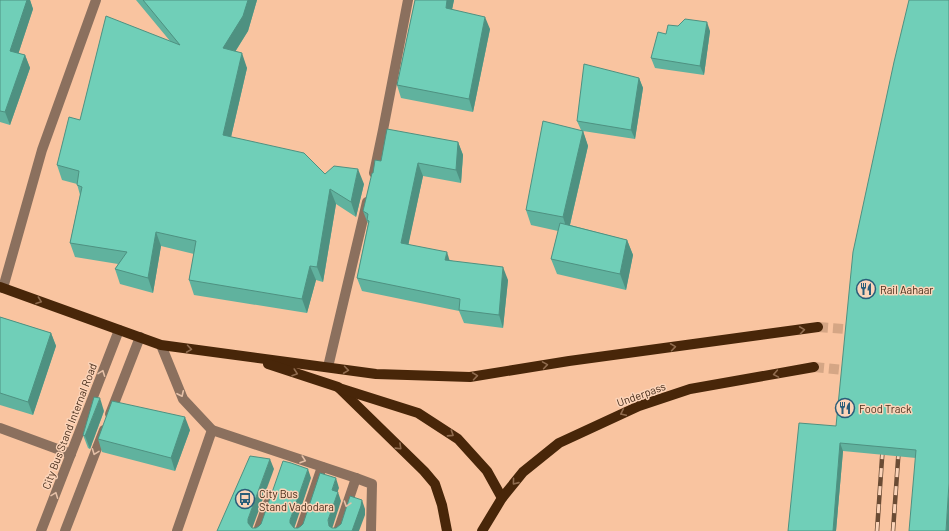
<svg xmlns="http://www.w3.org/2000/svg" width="949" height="531" font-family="Barlow,sans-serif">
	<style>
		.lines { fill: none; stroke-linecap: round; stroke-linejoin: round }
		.major-tunnel { stroke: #d5a685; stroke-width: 10; stroke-dasharray: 10 5; stroke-linecap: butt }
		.minor { stroke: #8b705e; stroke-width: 10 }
		.major { stroke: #482609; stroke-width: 10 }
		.rail-casing { stroke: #6a4b34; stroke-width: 4.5 }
		.rail { stroke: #fcd4b9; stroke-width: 3; stroke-dasharray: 9; stroke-linecap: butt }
		.wall { fill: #60b29e }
		.shaded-wall { fill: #4e9181 }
		.building { fill: #70cfb8; stroke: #4e9181 }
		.oneway { stroke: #906c4f }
		.oneway2 { stroke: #e5c0a7 }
		.labels { text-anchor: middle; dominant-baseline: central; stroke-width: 3; stroke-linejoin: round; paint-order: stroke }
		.poi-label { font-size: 11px; fill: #472d1a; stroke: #fcd4b9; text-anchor: start }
		.street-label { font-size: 11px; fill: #472d1a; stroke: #fcd4b9 }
	</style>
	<rect width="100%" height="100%" fill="#f9c4a0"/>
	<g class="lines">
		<g class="major-tunnel">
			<polyline points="818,327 858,330"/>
			<polyline points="814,367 855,371"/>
		</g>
		<g class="minor">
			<polyline points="374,173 383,130 408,0"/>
			<polyline points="3,288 42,150 96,0"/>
			<polyline points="161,345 183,399 212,430 356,478 372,484 371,531"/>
			<polyline points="328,367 367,202"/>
			<polyline points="110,414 140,337"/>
			<polyline points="0,428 71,454"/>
			<polyline points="41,531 119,330"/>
			<polyline points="65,531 104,430"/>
			<polyline points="177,531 212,430"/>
			<polyline points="258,531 268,503"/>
			<polyline points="300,531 322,467"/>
			<polyline points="338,531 356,478"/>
		</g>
		<g class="major">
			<polyline points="0,287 161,345 376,374 470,377 569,361 818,327"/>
			<polyline points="268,364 338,387 424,471 435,484 442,505 447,531"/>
			<polyline points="339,388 418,413 458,439 487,471 502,498"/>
			<polyline points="482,531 502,498 523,472 559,443 639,406 690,389 814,367"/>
		</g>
		<g class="rail-casing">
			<g id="rail">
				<polyline points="877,531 883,444"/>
				<polyline points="893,531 899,446"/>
			</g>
		</g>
		<use href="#rail" class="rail"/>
	</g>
	<g class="wall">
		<polygon points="0,0 30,0 33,9 18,54 25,55 30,68 10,125 0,122"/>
		<polygon points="136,0 257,0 248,31 235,52 247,68 231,137 325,174 364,184 356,217 336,204 323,282 316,280 307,313 194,295 189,280 194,254 161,246 153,293 120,284 115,269 118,264 75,257 70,243 80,195 77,184 62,180 57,165 80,120 170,41"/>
		<polygon points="415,0 454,0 452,9 490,29 473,112 401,98 397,85"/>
		<polygon points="949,0 916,458 843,451 836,531 788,531 836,426"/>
		<polygon points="678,26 710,31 704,75 655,68 651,58 666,34"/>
		<polygon points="639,78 643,88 635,139 583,131 588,146 570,225 627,240 633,255 626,290 557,274 551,259 558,231 531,225 526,210 581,130 577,121"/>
		<polygon points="458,142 463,155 461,183 423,176 408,245 450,260 508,280 503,328 464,323 459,311 362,291 357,278 368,224 363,211 373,173 381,161"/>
		<polygon points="0,317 51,333 56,346 33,415 0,405"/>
		<polygon points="104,411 90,449 88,448 83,435"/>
		<polygon points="190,430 175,471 102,452 98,439"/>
	</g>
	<g class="shaded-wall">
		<polygon points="27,0 30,0 33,9 15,64 10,51"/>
		<polygon points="248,0 257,0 248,31 228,63 223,48"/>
		<polygon points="447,0 454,0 450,20 446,8"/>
		<polygon points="485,17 490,29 473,112 469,99"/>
		<polygon points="707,22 710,31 704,75 700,66"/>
		<polygon points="242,53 247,68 228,150 223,135"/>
		<polygon points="25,55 30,68 10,125 5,112"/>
		<polygon points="639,78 643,88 635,139 631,130"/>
		<polygon points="583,131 588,146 568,233 563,217"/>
		<polygon points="458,142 463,155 461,183 456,170"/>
		<polygon points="418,163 423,176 406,256 401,243"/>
		<polygon points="358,169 364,184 356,217 351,202"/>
		<polygon points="330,189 336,204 323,282 317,267"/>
		<polygon points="156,232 161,246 153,293 148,278"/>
		<polygon points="627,240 633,255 626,290 620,274"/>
		<polygon points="447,252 451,265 445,260"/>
		<polygon points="310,266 316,280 307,313 302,299"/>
		<polygon points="503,267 508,280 503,328 499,315"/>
		<polygon points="51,333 56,346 33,415 28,402"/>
		<polygon points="100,398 104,411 90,449 85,436"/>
		<polygon points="185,417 190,430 175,471 171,458"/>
		<polygon points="840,443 843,451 836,531 833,531"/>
		<polygon points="270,459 274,469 252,529 248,523 248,519"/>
		<polygon points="308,469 311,478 294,529 290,523 290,520"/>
		<polygon points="336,478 339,488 335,499 332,490"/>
		<polygon points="949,483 949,531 946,531"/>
		<polygon points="338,492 341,501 332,529 329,526 328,520"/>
		<polygon points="362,500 365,509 365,515 359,531 352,531"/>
	</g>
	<g class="building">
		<polygon points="0,0 27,0 10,51 25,55 5,112 0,111"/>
		<polygon points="143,0 248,0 243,16 223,48 242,53 223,135 304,153 325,174 334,166 358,169 351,202 330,189 317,267 310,266 302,299 189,280 196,241 156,232 148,278 115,269 127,252 70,243 82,187 77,185 79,171 57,165 69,117 80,120 106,16 180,45"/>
		<polygon points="415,0 447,0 446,8 485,17 469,99 397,85"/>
		<polygon points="909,0 949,0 949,483 946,531 909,531 916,450 840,443 833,531 788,531 799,423 836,426 853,252 894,62"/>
		<polygon points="685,19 707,22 700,66 651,58 658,32 666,34 668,25 678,26"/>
		<polygon points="584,64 639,78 631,130 577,121"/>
		<polygon points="543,121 583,131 563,217 526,210"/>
		<polygon points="387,129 458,142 456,170 418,163 401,243 447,252 445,260 503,267 499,315 459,310 460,299 357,278 369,221 367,220 368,214 363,211 372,173 373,173 375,160 381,161"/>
		<polygon points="560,223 627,240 620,274 551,259"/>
		<polygon points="0,317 51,333 28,402 0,393"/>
		<polygon points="94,397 100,398 85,436 83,435"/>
		<polygon points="112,401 185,417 171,458 98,439"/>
		<polygon points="250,456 270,459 248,519 248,523 252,528 256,528 259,526 261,524 283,461 291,463 308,469 290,520 290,523 294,528 298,528 301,526 303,524 320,473 336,478 332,490 338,492 328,520 329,526 332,528 336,528 341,524 350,496 362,500 361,506 352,531 217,531"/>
	</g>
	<defs><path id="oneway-chevron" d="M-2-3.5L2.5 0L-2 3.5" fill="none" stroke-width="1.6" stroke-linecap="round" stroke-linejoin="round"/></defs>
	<g class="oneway">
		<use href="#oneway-chevron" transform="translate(39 301) rotate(20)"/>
		<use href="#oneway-chevron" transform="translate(802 330) rotate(-8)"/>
		<use href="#oneway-chevron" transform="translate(673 347) rotate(-8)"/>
		<use href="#oneway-chevron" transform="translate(189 349) rotate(8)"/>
		<use href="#oneway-chevron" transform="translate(545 365) rotate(-9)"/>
		<use href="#oneway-chevron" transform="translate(346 370) rotate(8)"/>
		<use href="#oneway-chevron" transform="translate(295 373) rotate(19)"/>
		<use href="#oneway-chevron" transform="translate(776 374) rotate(170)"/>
		<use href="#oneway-chevron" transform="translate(475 376) rotate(-8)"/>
		<use href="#oneway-chevron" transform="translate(623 413) rotate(155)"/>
		<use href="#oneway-chevron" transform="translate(451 434) rotate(33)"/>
		<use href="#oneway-chevron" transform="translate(399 447) rotate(44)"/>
		<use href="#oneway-chevron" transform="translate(515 482) rotate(129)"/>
	</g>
	<g class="oneway2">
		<use href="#oneway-chevron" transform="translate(102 373) rotate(-69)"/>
		<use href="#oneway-chevron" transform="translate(181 394) rotate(65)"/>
		<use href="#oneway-chevron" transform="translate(95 452) rotate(111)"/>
		<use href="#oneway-chevron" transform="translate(303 460) rotate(19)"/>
		<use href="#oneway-chevron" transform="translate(55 495) rotate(-69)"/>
		<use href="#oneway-chevron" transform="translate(347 504) rotate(108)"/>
	</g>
	<defs>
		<g id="restaurant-ring" transform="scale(1)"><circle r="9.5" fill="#fcd4b9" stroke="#2a5d79" stroke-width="1.5"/><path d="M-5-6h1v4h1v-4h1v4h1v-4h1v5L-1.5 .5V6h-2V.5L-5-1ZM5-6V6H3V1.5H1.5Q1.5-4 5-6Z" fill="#2a5d79"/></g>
		<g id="bus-ring" transform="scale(1)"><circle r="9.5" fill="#fcd4b9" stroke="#2a5d79" stroke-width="1.5"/><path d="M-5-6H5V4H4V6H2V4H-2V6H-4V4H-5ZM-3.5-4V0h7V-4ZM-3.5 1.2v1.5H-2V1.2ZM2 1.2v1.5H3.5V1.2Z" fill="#2a5d79"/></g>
	</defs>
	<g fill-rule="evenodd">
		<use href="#restaurant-ring" x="866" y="289"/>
		<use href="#restaurant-ring" x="845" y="408"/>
		<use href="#bus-ring" x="245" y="499"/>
	</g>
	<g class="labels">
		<g class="poi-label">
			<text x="880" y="289">Rail Aahaar</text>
			<text x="859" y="408">Food Track</text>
			<text x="259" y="493">City Bus<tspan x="259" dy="13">Stand Vadodara</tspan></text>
		</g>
		<g class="street-label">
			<text transform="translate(641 394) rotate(-20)">Underpass</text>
			<text transform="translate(69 426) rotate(-69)">City Bus Stand Internal Road</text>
		</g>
	</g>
</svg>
